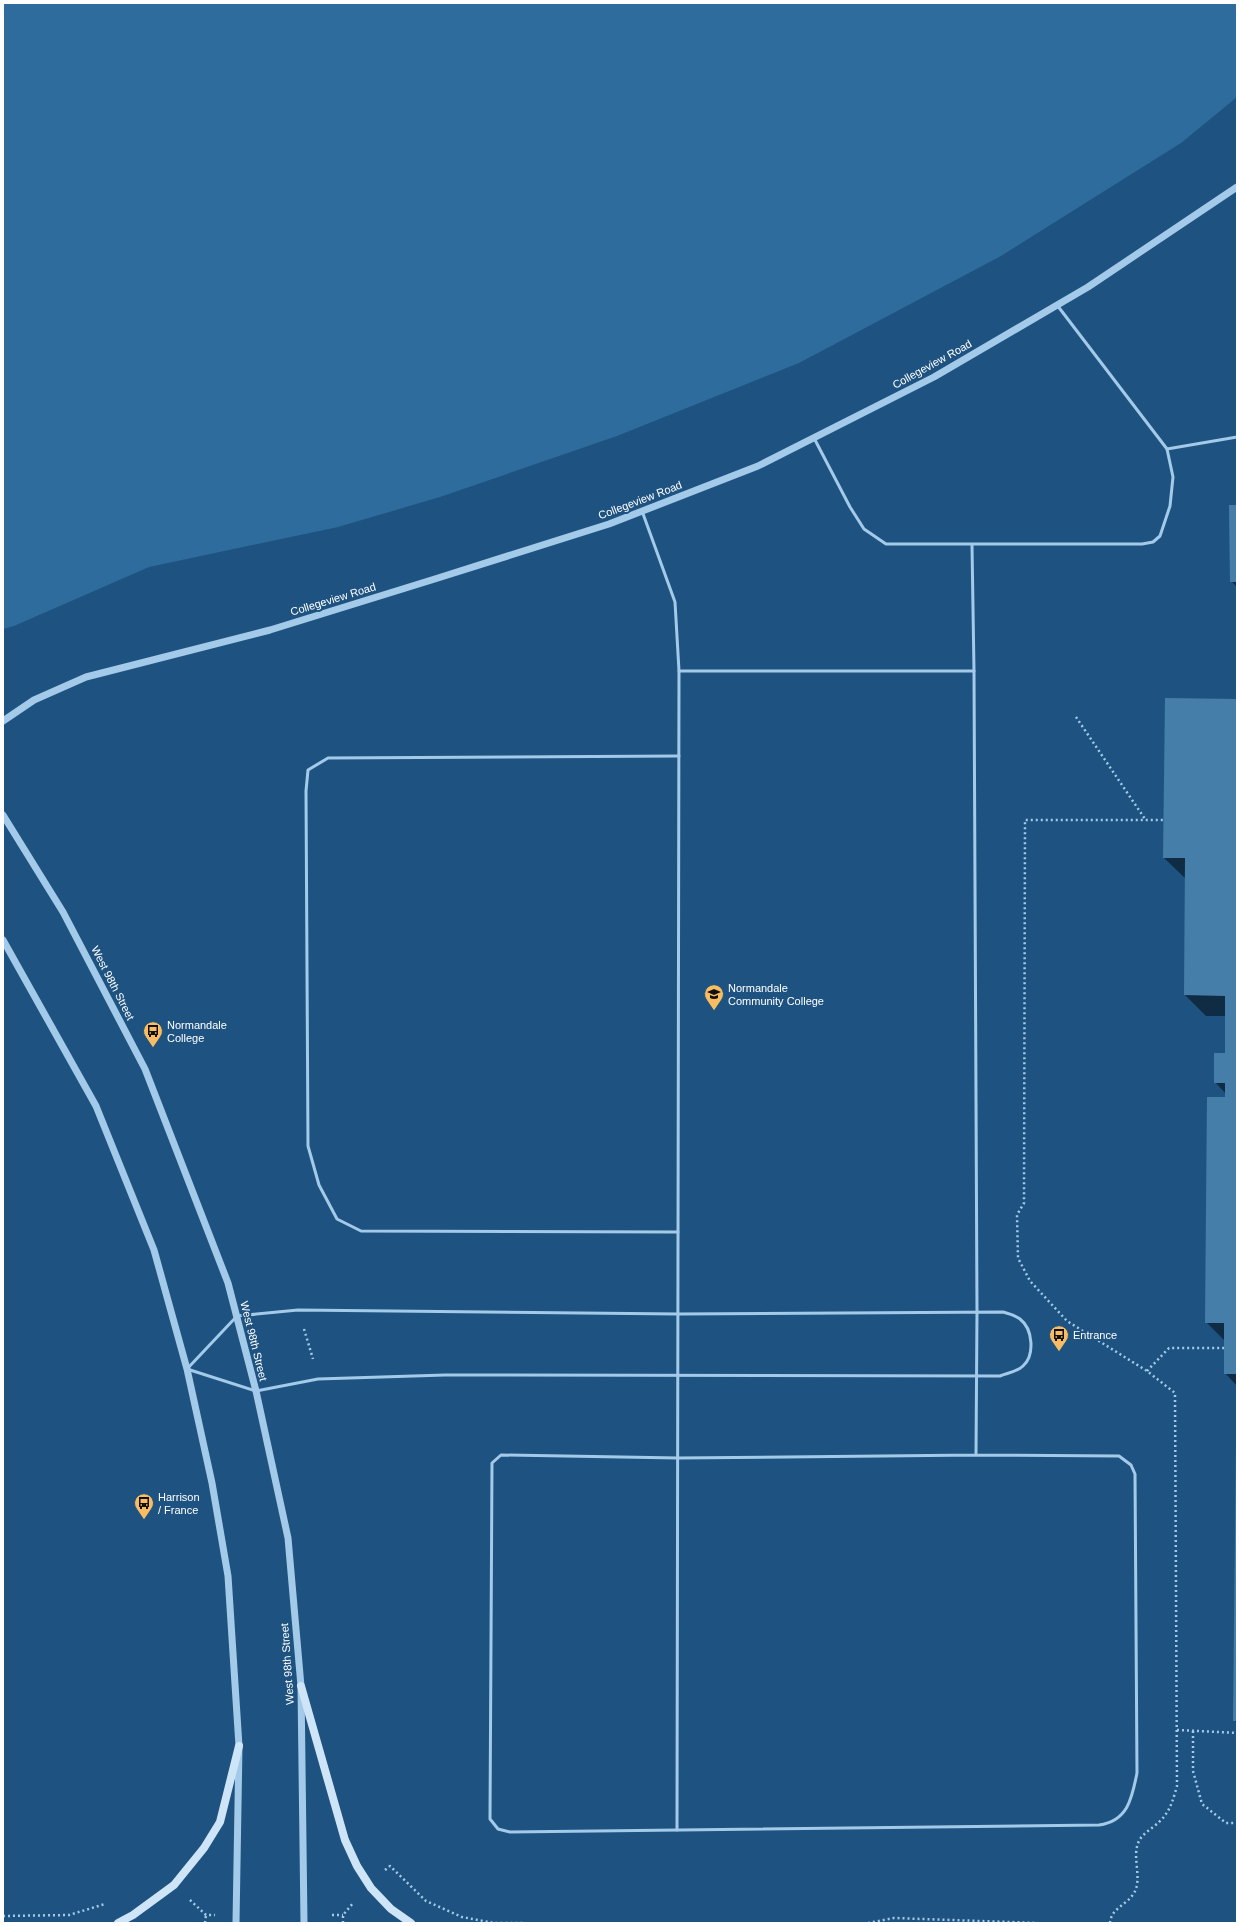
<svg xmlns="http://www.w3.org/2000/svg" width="1240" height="1926" font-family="Arial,sans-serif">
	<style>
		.green { fill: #2e6c9d }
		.shadow { fill: #0007 }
		.building { fill: #467eaa }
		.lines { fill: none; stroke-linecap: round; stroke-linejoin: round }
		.path { stroke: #a3cae9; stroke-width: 2.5; stroke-dasharray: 2 3; stroke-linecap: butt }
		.service { stroke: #a3cae9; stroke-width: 3 }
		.tertiary { stroke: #a3cae9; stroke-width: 7 }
		.secondary { stroke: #cee4f7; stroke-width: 8 }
		.labels { text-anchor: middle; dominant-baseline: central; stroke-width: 4; stroke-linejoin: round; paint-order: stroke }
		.street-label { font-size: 11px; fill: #fff; stroke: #1e5381 }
		.poi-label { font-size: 11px; fill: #fff; stroke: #1e5381; text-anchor: start }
	</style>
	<rect width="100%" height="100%" fill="#1e5381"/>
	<polygon class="green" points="3,3 1237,3 1237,97 1181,143 1001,256 799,363 617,436 440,497 338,527 149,567 14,626 3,629"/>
	<g class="shadow">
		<polygon points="1237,506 1237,586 1236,586 1231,581"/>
		<polygon points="1237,700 1237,1386 1225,1373 1225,1341 1206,1322 1226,1094 1215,1082 1226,1054 1226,1016 1206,1016 1185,995 1186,879 1164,858"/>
		<polygon points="1237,1405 1237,1723 1234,1720"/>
	</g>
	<g class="building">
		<polygon points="1229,505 1237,505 1237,582 1230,582"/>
		<polygon points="1165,698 1237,699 1237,1374 1224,1374 1224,1323 1205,1323 1207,1097 1225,1097 1225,1083 1214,1083 1214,1053 1225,1053 1225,996 1184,995 1185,858 1163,858"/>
		<polygon points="1236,1443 1237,1443 1237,1721 1233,1721"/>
	</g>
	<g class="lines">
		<g class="path">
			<polyline points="1076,717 1145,819"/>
			<polyline points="304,1329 313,1359"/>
			<polyline points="1147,1371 1169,1348 1224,1348"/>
			<polyline points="1177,1730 1237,1733"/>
			<polyline points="1193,1731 1193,1771 1202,1804 1226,1823 1237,1823"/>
			<polyline points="385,1870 390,1866 426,1901 462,1917 494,1923 525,1923"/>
			<polyline points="190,1900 206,1915 215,1915"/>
			<polyline points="332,1915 343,1915"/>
			<polyline points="3,1916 69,1915 105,1904"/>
			<polyline points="205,1923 206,1915"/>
			<polyline points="343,1923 343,1915 354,1902"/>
			<polyline points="868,1923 894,1918 1038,1923"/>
			<path d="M1110 1923C1111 1908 1127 1905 1134 1893 1143 1878 1131 1857 1139 1841 1143 1833 1153 1828 1159 1822 1170 1812 1173 1800 1177 1786L1175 1393 1147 1371 1067 1321 1030 1281 1018 1258 1017 1215 1024 1203 1025 820H1164"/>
		</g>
		<g class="service">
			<polyline points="814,438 850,507 864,529 886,544 1142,544 1153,542 1160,536 1170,506 1173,477 1167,449 1057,305"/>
			<polyline points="1167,449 1237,437"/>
			<polyline points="642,511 675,602 679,671 677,1830"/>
			<path d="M972 545 974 671 977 1312 976 1455 1119 1456 1131 1465 1135 1474 1137 1773C1132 1798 1128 1821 1099 1825L510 1832 498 1829 490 1819 492 1463 501 1455 678 1458 976 1455"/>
			<polyline points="679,671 974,671"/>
			<polyline points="678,1232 361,1231 337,1219 319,1185 308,1146 306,791 308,770 328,758 679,756"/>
			<path d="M298 1310 678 1314 1003 1312C1009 1314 1015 1315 1020 1319 1033 1329 1035 1355 1023 1366 1017 1372 1007 1373 1000 1376L445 1375 318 1379 256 1391 187 1369 237 1316Z"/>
		</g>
		<g class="tertiary">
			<polyline points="3,721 34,700 86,677 270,630 438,578 609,524 758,466 934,377 1088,287 1237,187"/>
			<polyline points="3,815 63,912 145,1069 228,1283 256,1391 288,1538 301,1686 304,1923"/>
			<polyline points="3,940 96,1106 154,1250 187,1369 212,1483 228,1576 239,1746 236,1923"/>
		</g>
		<g class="secondary">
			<polyline points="301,1686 345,1840 357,1866 371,1888 391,1909 411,1923"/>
			<polyline points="118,1923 133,1915 174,1885 204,1848 220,1822 239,1746"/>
		</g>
	</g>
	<defs>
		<g id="university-pin" transform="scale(1)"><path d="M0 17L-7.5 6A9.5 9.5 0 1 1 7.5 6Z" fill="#f8bd62" stroke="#1e5381"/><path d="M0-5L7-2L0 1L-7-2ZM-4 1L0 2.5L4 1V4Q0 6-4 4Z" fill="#111"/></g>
		<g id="bus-pin" transform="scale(1)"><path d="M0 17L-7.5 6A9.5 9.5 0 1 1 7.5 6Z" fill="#f8bd62" stroke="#1e5381"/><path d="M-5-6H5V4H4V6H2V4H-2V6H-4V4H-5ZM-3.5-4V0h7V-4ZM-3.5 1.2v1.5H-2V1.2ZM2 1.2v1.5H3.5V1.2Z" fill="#111"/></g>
	</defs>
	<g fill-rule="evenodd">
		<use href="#university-pin" x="714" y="994"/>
		<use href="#bus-pin" x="153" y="1031"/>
		<use href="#bus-pin" x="1059" y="1335"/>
		<use href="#bus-pin" x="144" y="1503"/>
	</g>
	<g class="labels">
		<g class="street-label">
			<text transform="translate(932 364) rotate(-29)">Collegeview Road</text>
			<text transform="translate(640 500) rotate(-21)">Collegeview Road</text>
			<text transform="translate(333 599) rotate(-17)">Collegeview Road</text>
			<text transform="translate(113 983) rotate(63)">West 98th Street</text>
			<text transform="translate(254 1341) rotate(76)">West 98th Street</text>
			<text transform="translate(287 1664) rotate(-94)">West 98th Street</text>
		</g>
		<g class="poi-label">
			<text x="728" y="988">Normandale<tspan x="728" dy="13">Community College</tspan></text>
			<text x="167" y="1025">Normandale<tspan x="167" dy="13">College</tspan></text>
			<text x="1073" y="1335">Entrance</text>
			<text x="158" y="1497">Harrison<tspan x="158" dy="13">/ France</tspan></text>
		</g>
	</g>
	<rect width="1240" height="1926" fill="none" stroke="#ffffff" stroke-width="8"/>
</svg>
